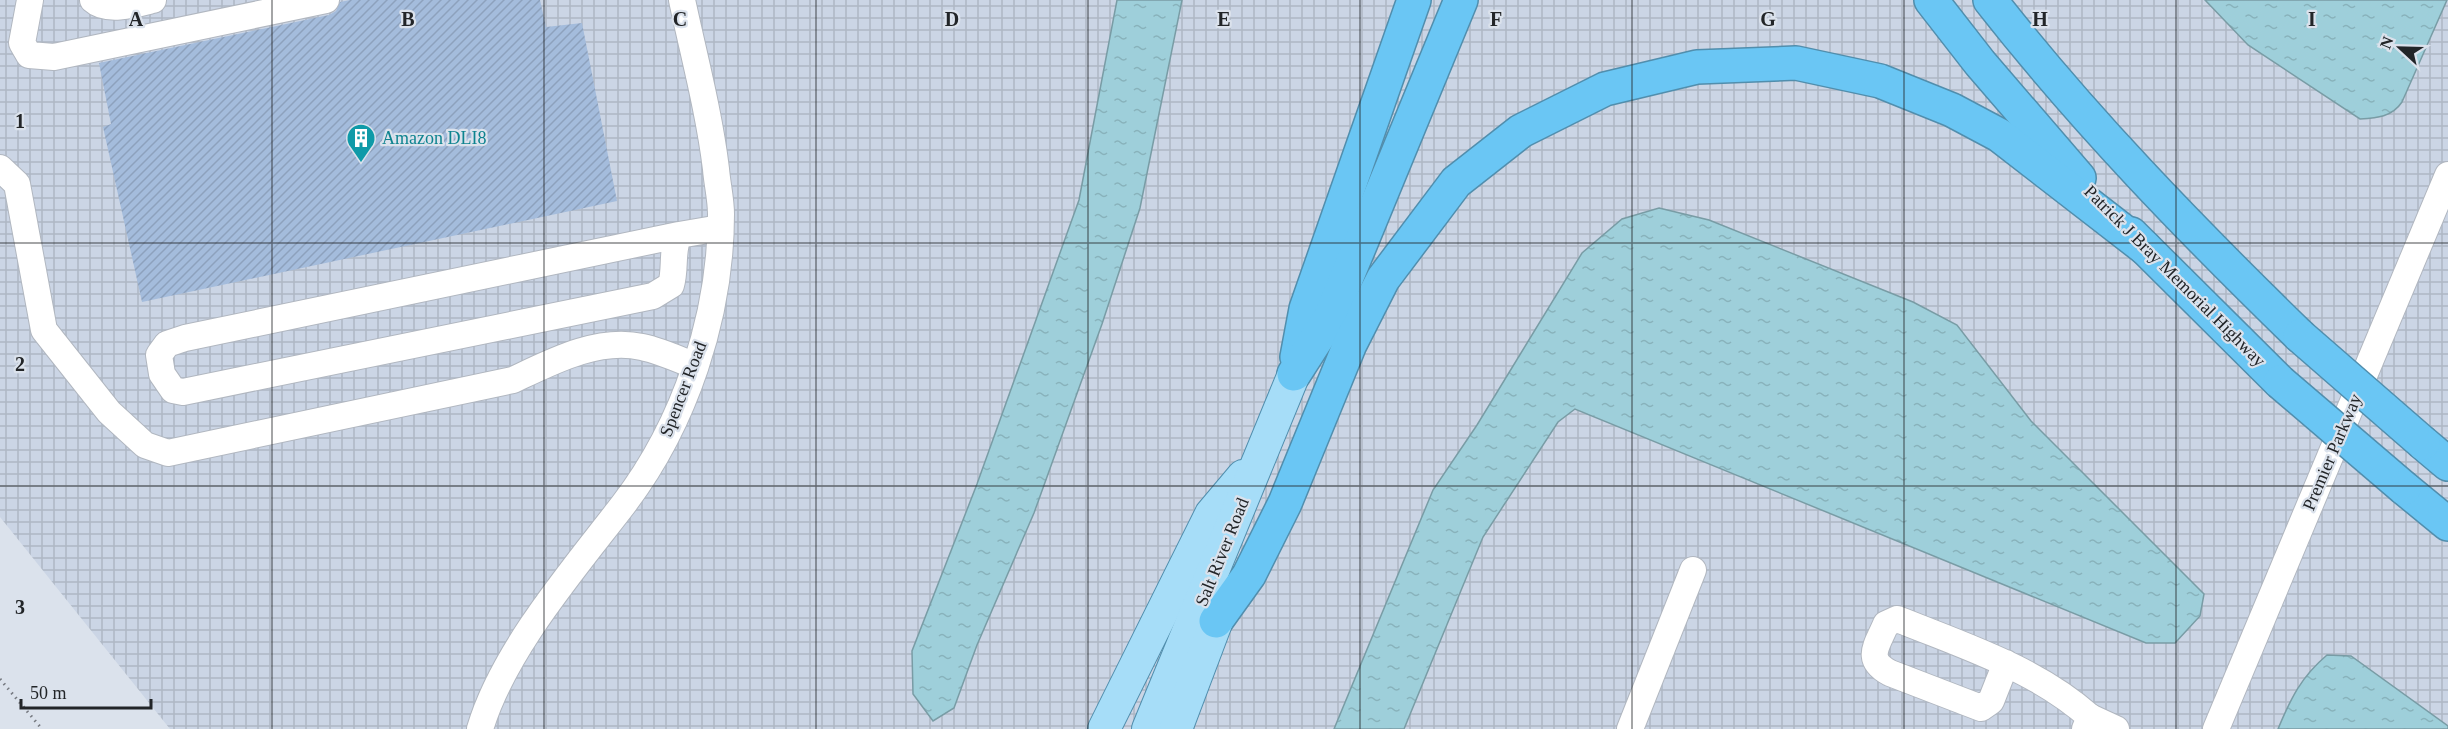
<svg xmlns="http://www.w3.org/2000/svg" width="2448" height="729" font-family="Georgia,serif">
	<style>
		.industrial { fill: url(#industrial-grid) }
		.water { fill: url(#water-ripples); stroke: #799ca5; stroke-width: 1.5 }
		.building { fill: url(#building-hatch) }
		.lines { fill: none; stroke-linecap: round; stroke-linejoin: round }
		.minor-casing { stroke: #b1b7c0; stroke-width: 28 }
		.major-casing { stroke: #518ead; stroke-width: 34 }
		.highway-casing { stroke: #518ead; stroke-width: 36 }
		.path { stroke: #767a81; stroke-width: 3; stroke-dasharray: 1.5 4.5; stroke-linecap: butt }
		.minor { stroke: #fff; stroke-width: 26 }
		.major { stroke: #a6ddf8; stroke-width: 32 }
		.highway { stroke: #6ac6f4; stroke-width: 33 }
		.highway-bridge-casing { stroke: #518ead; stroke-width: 36; stroke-linecap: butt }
		.highway-bridge { stroke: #6ac6f4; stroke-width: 33 }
		.grid { fill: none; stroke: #222528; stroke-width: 1.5; stroke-opacity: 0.55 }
		.labels { text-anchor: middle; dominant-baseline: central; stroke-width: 4.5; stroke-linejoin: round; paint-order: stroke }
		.culture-label { font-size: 18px; fill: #0d838f; stroke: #dbe2ec; text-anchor: start }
		.street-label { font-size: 18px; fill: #222528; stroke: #dbe2ec }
		.grid-label { font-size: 20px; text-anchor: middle; font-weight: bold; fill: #222528; stroke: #dbe2ec; stroke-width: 4.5; stroke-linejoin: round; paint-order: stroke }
	</style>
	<defs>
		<pattern id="industrial-grid" width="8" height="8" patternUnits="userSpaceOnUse" patternTransform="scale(1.5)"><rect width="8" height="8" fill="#cbd5e5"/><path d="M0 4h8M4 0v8" fill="none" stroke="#aeb7c4"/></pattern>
		<pattern id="water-ripples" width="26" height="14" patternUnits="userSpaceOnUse" patternTransform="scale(1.5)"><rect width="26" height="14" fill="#9ecfda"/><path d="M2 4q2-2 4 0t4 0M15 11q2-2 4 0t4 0" fill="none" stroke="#88b2bb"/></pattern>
		<pattern id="building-hatch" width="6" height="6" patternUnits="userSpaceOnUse" patternTransform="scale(1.5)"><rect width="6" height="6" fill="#a4bcdc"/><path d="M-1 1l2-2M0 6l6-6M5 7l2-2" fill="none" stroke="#8da1bd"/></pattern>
	</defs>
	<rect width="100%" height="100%" fill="#dbe2ec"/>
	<polygon class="industrial" points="0,0 2448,0 2448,729 170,729 0,517"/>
	<g class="water">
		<polygon points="1117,0 1182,0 1140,208 1102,324 1034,513 977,645 954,708 933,721 913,694 912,651 977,484 1079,200"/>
		<path d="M2205 0H2447L2402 102C2392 117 2377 118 2360 119L2248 45Z"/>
		<polygon points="1659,208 1709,220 1913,302 1957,325 2031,421 2204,594 2200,616 2175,643 2146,643 1575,409 1558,422 1483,537 1404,729 1334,729 1433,490 1477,425 1582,253 1622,219"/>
		<path d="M2327 655 2351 656 2448 726V729H2278C2291 698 2301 677 2327 655Z"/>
	</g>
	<polygon class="building" points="350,0 540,0 546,27 582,23 617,201 142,302 103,127 111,124 99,63 329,15 336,11 340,2"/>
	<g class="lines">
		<g class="minor-casing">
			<g id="minor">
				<polyline points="30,0 22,43 29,55 54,57 326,0"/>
				<path d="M93 0C107 13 137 4 153 0"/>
				<path d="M0 168 17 184 44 330 109 412 145 445 168 453 513 380C551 362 598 337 642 347 661 351 678 359 695 366"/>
				<path d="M679 235 185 338 167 344 159 355 162 374 173 390 183 392 653 296 671 285C676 269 671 250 679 235L720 228"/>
				<path d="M2006 663 1991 701 1981 708 1890 673C1864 659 1877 646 1886 624L1897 619 1905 622C1970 648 2037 670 2090 717L2085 729"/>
				<polyline points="2090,717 2116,729"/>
				<path d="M480 729C503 651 573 570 623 505 685 424 721 316 721 214 721 199 717 183 716 169 709 112 694 56 682 0"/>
				<polyline points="1630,729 1693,570"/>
				<polyline points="2216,729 2448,175"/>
			</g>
		</g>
		<g class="major-casing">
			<g id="major">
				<polyline points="1104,729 1211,514 1243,476"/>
				<polyline points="1148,729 1294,374"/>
				<polyline points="1176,729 1219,615"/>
			</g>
		</g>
		<g class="highway-casing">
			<g id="highway">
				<polyline points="1931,0 1980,63 2079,178"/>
				<path d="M1990 0C2084 120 2190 229 2300 336"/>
				<polyline points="2131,234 2280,382"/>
				<polyline points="1297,357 1306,309 1414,0"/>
				<polyline points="1294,374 1330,318 1461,0"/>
				<polyline points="2423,443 2448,464"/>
				<polyline points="2404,488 2448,524"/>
				<polyline points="1216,621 1249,575 1285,503 1350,344 1383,279 1456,182 1521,131 1605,89 1697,67 1796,63 1880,81 1952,110 1999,135 2145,248"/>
			</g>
		</g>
		<polyline class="path" points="0,679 42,729"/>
		<use href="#minor" class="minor"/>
		<use href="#major" class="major"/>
		<use href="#highway" class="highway"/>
		<g class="highway-bridge-casing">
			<g id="highway-bridge">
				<polyline points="2300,336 2423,443"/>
				<polyline points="2280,382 2404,488"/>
			</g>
		</g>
		<use href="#highway-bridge" class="highway-bridge"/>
	</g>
	<path class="grid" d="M272 0V729M544 0V729M816 0V729M1088 0V729M1360 0V729M1632 0V729M1904 0V729M2176 0V729M0 243H2448M0 486H2448"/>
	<defs>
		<g id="building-pin" transform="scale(1.5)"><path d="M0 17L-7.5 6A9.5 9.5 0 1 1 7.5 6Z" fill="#0f9aa8" stroke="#dbe2ec"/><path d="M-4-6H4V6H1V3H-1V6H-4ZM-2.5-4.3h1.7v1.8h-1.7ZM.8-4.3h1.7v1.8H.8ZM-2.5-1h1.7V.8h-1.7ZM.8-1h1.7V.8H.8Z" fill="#fff"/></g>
	</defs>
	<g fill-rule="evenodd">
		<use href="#building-pin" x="361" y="138"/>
	</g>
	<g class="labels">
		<g class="culture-label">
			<text x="382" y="138">Amazon DLI8</text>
		</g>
		<g class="street-label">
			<text transform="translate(2175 276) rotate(45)">Patrick J Bray Memorial Highway</text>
			<text transform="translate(683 389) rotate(-69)">Spencer Road</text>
			<text transform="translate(2332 452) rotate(-67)">Premier Parkway</text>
			<text transform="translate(1222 552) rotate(-68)">Salt River Road</text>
		</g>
	</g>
	<g class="grid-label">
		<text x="136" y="26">A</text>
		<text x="408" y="26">B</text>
		<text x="680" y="26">C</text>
		<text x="952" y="26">D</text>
		<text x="1224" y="26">E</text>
		<text x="1496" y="26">F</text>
		<text x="1768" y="26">G</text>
		<text x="2040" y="26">H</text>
		<text x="2312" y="26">I</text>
		<text x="20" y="128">1</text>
		<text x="20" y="371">2</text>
		<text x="20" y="614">3</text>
	</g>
	<g transform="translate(2400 48) rotate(292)" stroke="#dbe2ec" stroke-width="4.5" paint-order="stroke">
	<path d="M0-4.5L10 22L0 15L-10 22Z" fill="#222528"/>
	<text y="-9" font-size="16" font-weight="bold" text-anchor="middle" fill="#222528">N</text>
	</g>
	<path d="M21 699v9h130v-9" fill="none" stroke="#222528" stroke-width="3"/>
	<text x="30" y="699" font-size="18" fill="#222528" stroke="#dbe2ec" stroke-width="4.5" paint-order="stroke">50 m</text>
</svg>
